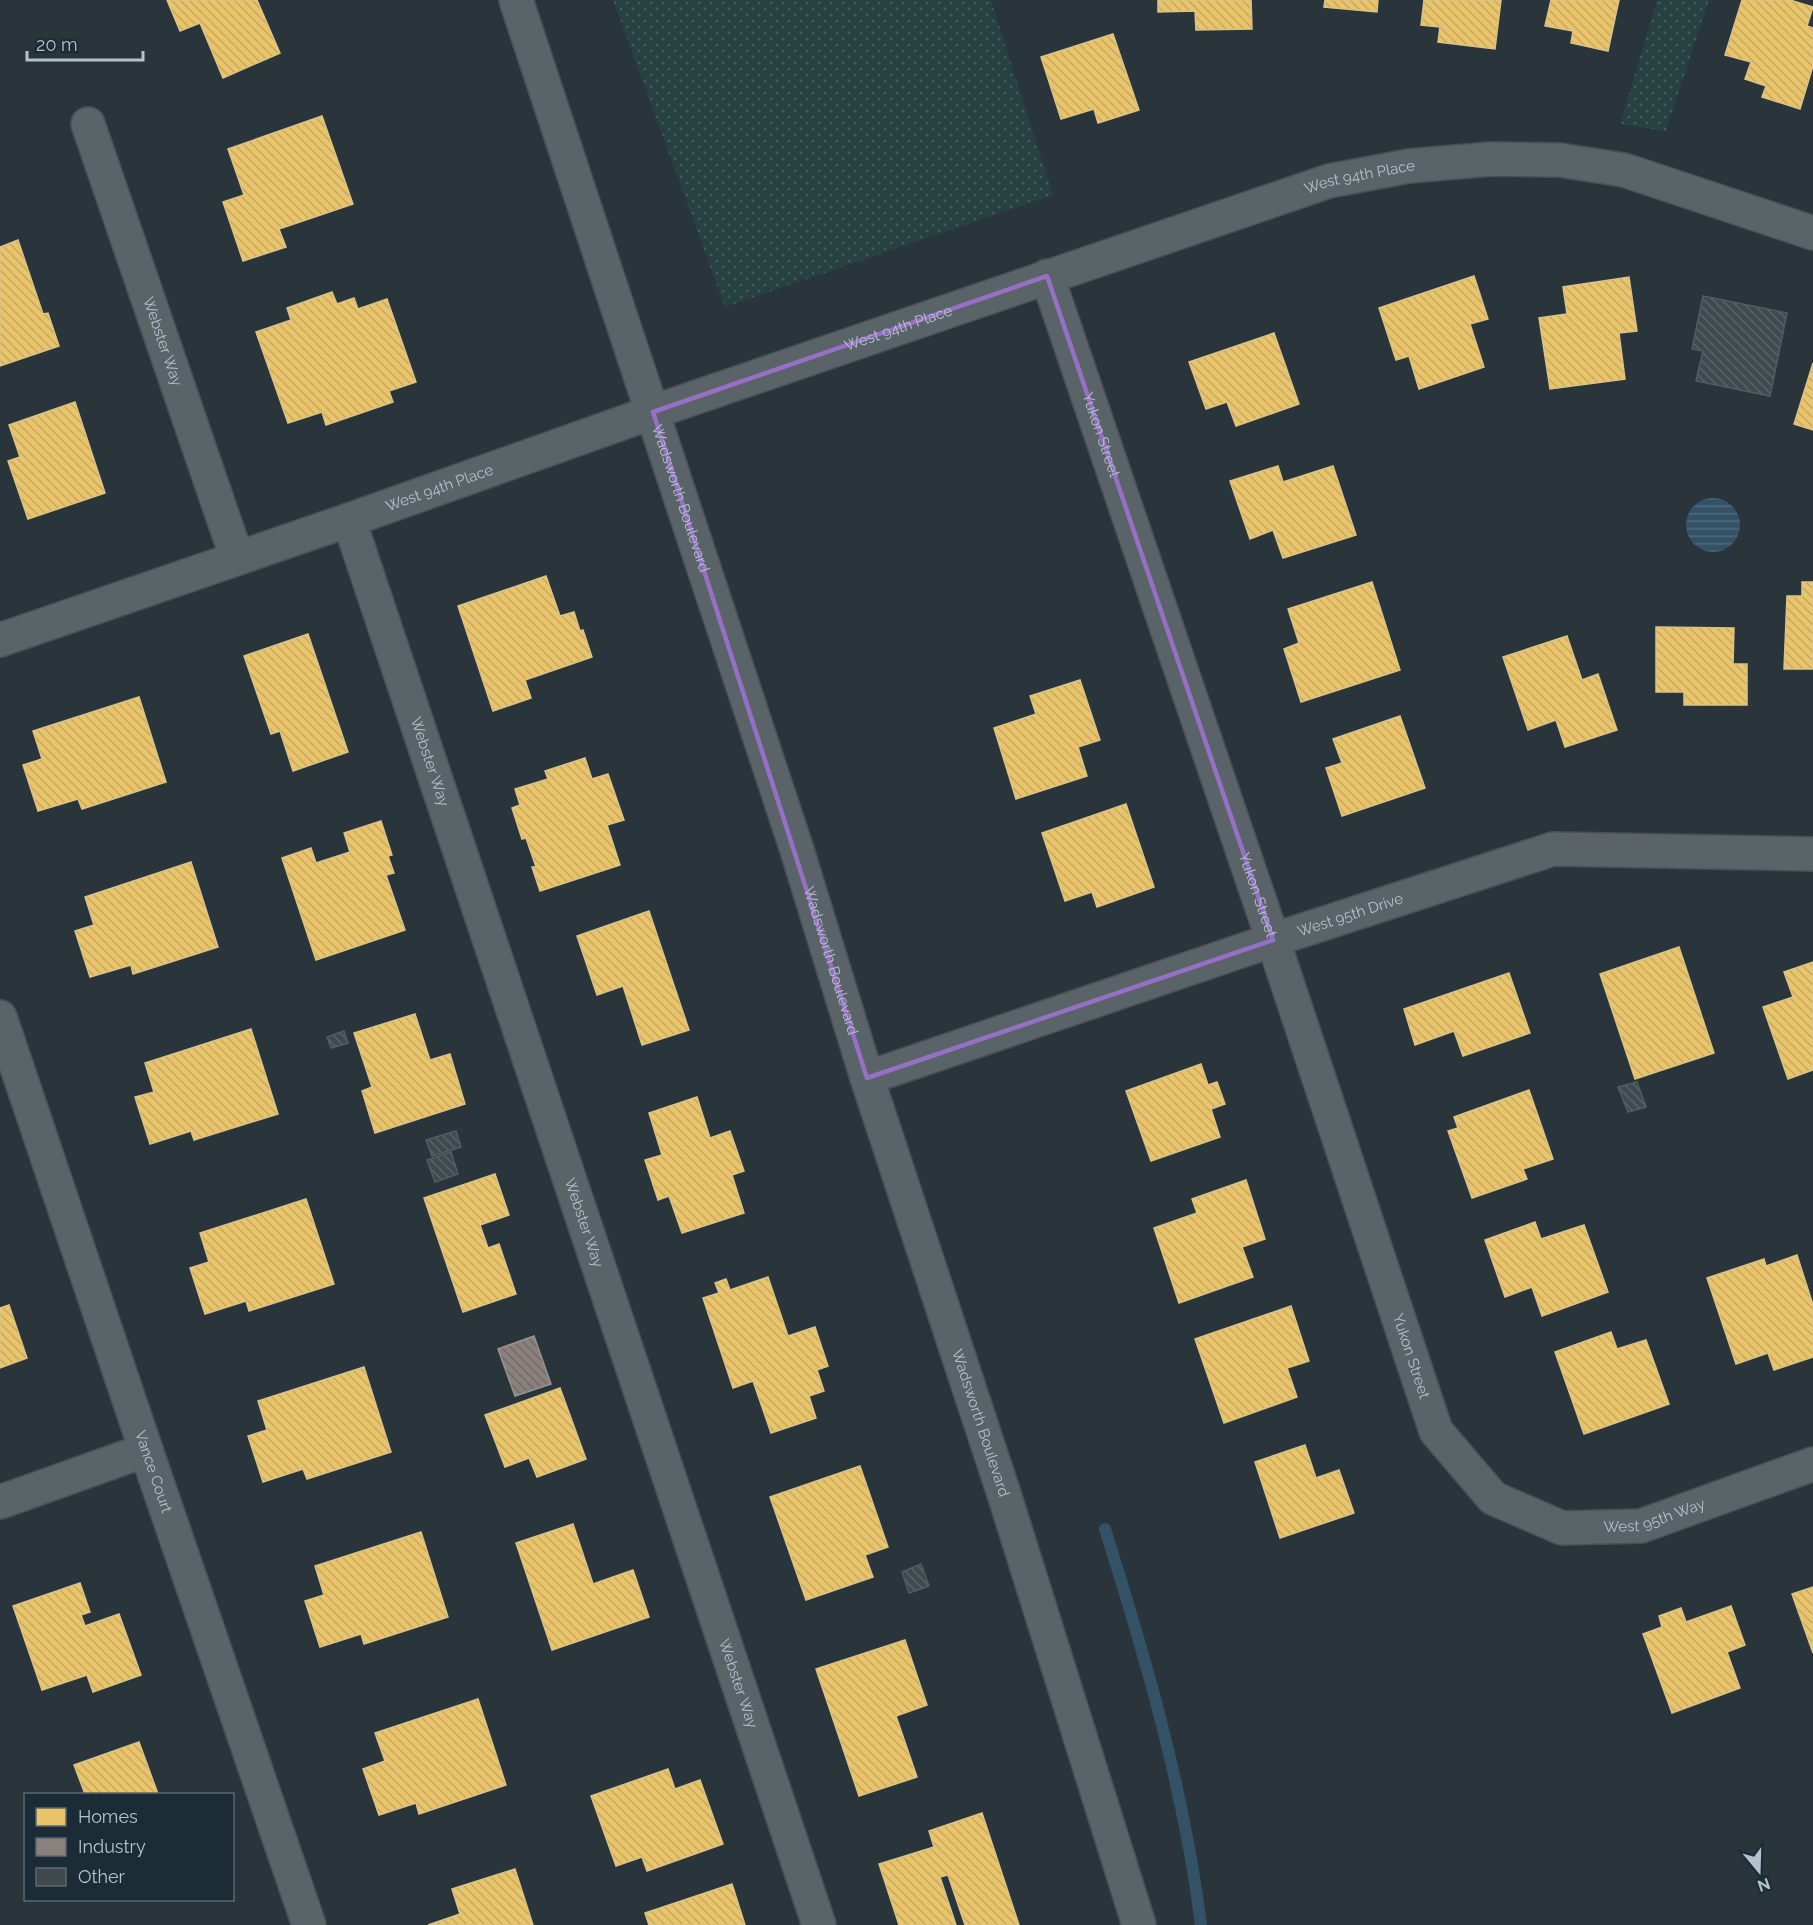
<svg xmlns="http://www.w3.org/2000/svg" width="1813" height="1925" font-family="Raleway,sans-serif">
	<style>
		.park { fill: url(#park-dots) }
		.water { fill: url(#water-rules) }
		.homes { fill: url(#homes-back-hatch); stroke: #d9c387; stroke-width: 1.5 }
		.industry { fill: url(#industry-back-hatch); stroke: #979494; stroke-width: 1.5 }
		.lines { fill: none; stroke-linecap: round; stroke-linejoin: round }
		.stream { stroke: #345266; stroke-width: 12 }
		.building { fill: url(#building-back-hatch); stroke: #525c62; stroke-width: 1.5 }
		.minor-casing { stroke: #485055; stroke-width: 36 }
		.tertiary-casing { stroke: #485055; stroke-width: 36 }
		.minor { stroke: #5a6368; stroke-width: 33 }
		.tertiary { stroke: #5a6368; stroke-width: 33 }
		.marked { fill: none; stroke: #9570c5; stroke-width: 4.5; stroke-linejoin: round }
		.labels { text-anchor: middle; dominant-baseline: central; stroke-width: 6; stroke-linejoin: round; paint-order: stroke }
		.street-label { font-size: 15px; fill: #b4c2cc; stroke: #1c2c36 }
	</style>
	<defs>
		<pattern id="park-dots" width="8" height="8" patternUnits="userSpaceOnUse" patternTransform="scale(1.5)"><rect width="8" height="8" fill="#264140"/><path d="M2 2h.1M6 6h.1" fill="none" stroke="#435b5a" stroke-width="1.8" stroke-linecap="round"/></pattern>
		<pattern id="water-rules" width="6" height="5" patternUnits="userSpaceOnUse" patternTransform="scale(1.5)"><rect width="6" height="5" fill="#345266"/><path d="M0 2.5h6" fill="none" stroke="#4f697b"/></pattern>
		<pattern id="homes-back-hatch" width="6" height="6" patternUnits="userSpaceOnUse" patternTransform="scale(1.5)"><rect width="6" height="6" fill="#e9c46a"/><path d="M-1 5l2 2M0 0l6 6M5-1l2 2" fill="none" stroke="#c5a861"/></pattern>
		<pattern id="industry-back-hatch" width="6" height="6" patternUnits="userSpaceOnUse" patternTransform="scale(1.5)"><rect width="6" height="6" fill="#8a817c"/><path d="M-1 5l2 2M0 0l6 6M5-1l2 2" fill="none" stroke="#716c69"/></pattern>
		<pattern id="building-back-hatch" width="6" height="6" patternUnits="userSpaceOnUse" patternTransform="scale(1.5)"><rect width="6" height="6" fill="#40494e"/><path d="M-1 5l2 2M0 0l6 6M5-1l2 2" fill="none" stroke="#596266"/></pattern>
	</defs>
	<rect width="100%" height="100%" fill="#2a353b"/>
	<g class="park">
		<polygon points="613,0 991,0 1053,195 725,307"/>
		<polygon points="1657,0 1709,0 1666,131 1620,124"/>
	</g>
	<circle class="water" cx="1713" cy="525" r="27"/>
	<g class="homes">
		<polygon points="167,0 257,0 280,53 223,78 200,23 180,31"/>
		<polygon points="1158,0 1251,0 1252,29 1196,30 1195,11 1158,12"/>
		<polygon points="1325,0 1378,0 1377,12 1324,7"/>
		<polygon points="1424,0 1501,0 1495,49 1438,42 1440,27 1421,25"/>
		<polygon points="1551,0 1619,0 1608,51 1571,43 1573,31 1545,26"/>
		<polygon points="1742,0 1790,0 1813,7 1807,26 1813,28 1813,66 1800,109 1762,97 1766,86 1745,79 1751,62 1725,55"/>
		<polygon points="1113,34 1139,110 1098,123 1094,109 1061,119 1041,57"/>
		<polygon points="322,116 353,204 279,229 286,247 243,261 223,202 244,195 228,149"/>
		<polygon points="18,240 43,314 48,313 59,346 0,366 0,247"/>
		<polygon points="1474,276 1488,319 1470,324 1484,367 1419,389 1409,356 1396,360 1379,308"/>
		<polygon points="1629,277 1637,331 1619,333 1625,379 1550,389 1539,318 1567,314 1563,287"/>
		<polygon points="332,292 337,304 354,298 358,309 387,299 416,382 389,391 393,402 326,425 322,412 288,423 256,332 291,320 287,308"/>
		<polygon points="1274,333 1299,404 1236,426 1227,402 1206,409 1189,362"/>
		<polygon points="1813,363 1813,430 1794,424"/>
		<polygon points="75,402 105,493 28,519 8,461 20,457 9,425"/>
		<polygon points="1278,466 1283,482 1333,466 1356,535 1283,558 1273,530 1250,539 1230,481"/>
		<polygon points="546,576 560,616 574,612 580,631 583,630 592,657 525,680 531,698 493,711 458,606"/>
		<polygon points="1372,582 1400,670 1301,702 1284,649 1299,643 1288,609"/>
		<polygon points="1802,582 1813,582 1813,669 1784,669 1787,596 1802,596"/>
		<polygon points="1656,627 1734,628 1733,664 1747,664 1747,705 1684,705 1684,692 1656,692"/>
		<polygon points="308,634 348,752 293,771 280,731 271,734 244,656"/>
		<polygon points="1567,636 1582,680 1598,674 1617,730 1565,747 1556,720 1528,730 1503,657"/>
		<polygon points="1080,680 1100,740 1078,747 1087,776 1016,799 994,728 1036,714 1030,696"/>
		<polygon points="139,697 166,782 82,809 78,799 38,811 23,765 42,759 33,731"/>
		<polygon points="1400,716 1425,788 1342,816 1326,768 1342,763 1333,739"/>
		<polygon points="585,758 592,779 608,774 624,820 607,825 620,865 540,891 532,867 536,867 526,838 522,839 512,808 520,805 515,789 548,779 545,771"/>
		<polygon points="1126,804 1154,887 1097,907 1092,892 1065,901 1042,833"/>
		<polygon points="381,821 392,855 388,856 394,873 386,875 405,930 316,960 282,858 311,848 316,863 350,852 344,833"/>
		<polygon points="191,862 218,947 133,974 131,965 90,977 75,931 94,925 85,897"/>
		<polygon points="649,911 689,1030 642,1045 623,986 597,995 577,936"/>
		<polygon points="1679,947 1714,1053 1635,1079 1600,974"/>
		<polygon points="1813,962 1813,1070 1788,1079 1763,1007 1793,997 1784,972"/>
		<polygon points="1509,973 1530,1033 1463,1056 1454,1031 1415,1045 1404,1009"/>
		<polygon points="415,1014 430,1060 450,1054 465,1104 375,1133 362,1091 372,1087 354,1033"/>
		<polygon points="251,1029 278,1114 194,1140 191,1131 150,1144 135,1097 154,1092 145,1063"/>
		<polygon points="1201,1064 1208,1085 1217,1082 1225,1104 1211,1109 1220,1137 1151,1161 1126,1091"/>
		<polygon points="1529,1090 1553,1159 1523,1169 1527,1179 1472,1198 1448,1131 1458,1128 1454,1117"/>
		<polygon points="697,1097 710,1138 730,1131 744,1171 732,1175 744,1213 682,1233 669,1196 658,1200 645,1160 662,1155 649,1113"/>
		<polygon points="495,1174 509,1215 480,1225 488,1248 499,1244 516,1294 463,1312 424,1198"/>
		<polygon points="1246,1180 1265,1239 1242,1247 1253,1277 1179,1303 1154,1228 1197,1213 1192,1199"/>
		<polygon points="306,1199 334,1284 249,1311 246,1301 205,1314 190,1268 209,1262 200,1233"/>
		<polygon points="1535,1222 1541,1239 1584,1225 1608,1292 1542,1316 1532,1287 1505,1297 1485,1240"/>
		<polygon points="1797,1255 1813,1305 1813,1357 1774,1370 1768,1353 1736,1364 1707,1278 1764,1259 1766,1266"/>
		<polygon points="768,1277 788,1336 815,1327 828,1366 817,1370 824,1391 809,1396 816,1418 771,1433 753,1381 733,1388 703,1298 719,1293 715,1283 726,1279 730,1290"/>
		<polygon points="9,1305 27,1358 0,1368 0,1308"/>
		<polygon points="1291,1306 1309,1361 1287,1368 1297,1397 1224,1423 1195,1339"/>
		<polygon points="1611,1332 1617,1349 1646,1340 1669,1404 1584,1434 1555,1352"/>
		<polygon points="364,1367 391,1452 307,1479 303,1469 263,1482 248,1436 267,1430 258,1401"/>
		<polygon points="560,1388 586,1459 537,1477 529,1458 505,1467 485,1415"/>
		<polygon points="1305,1445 1316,1478 1339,1470 1354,1513 1280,1538 1255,1462"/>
		<polygon points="860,1466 888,1547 865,1555 873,1577 806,1600 770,1497"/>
		<polygon points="573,1524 593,1584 633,1570 649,1617 552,1650 516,1543"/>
		<polygon points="421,1532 448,1617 364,1644 361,1634 320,1647 305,1601 324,1595 315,1566"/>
		<polygon points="80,1583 90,1612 81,1615 85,1626 119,1614 141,1675 93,1692 87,1675 42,1690 13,1606"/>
		<polygon points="1813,1587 1813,1653 1792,1594"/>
		<polygon points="1731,1606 1745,1645 1727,1652 1740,1688 1672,1713 1643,1634 1662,1627 1659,1616 1681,1608 1686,1622"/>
		<polygon points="905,1640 927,1705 896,1716 917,1777 859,1796 816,1669"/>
		<polygon points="478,1699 506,1785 419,1814 416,1803 379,1815 363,1769 385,1761 375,1733"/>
		<polygon points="139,1742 158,1794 85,1794 74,1765"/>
		<polygon points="668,1769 675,1789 700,1780 723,1844 647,1871 642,1857 616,1866 591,1796"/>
		<polygon points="982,1813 1019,1925 965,1925 948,1875 940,1877 956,1925 899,1925 879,1864 934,1847 929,1831"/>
		<polygon points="515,1869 533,1925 428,1925 460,1914 452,1889"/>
		<polygon points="732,1884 745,1925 649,1925 645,1913"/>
	</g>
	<polygon class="industry" points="534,1336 551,1384 515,1396 498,1349"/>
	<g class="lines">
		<path class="stream" d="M1105 1529C1146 1659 1184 1790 1201 1925"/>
	</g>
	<g class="building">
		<polygon points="1703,296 1787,313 1770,396 1696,381 1703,351 1692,349"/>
		<polygon points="344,1031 348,1043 331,1048 327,1037"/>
		<polygon points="1637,1082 1646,1107 1628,1112 1618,1087"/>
		<polygon points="456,1131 461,1147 432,1156 426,1140"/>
		<polygon points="451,1152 458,1174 435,1182 427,1160"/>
		<polygon points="921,1564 929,1586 909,1593 902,1572"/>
	</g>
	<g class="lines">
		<g class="minor-casing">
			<g id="minor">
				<path id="s1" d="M88 124 237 558"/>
				<path id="s2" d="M1047 276 1273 940 1436 1431 1493 1498 1562 1528 1641 1526 1813 1464"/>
				<path id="s3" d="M349 520 819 1925"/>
				<path id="s4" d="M0 640 349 520 653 412 1329 181 1409 166 1491 159 1559 160 1624 170 1813 233"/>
				<path id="s5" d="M0 1017 146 1450 309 1925"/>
				<path id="s6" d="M867 1078 1273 940 1553 849 1813 854"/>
				<polyline points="0,1502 146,1450"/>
			</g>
		</g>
		<g class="tertiary-casing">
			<g id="tertiary">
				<path id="s7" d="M516 0 797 850 867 1078 1005 1497 1139 1925"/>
			</g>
		</g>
		<use href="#minor" class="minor"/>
		<use href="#tertiary" class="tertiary"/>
	</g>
	<path class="marked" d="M1047 276 1273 940 867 1078 653 412Z"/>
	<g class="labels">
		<g class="street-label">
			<text stroke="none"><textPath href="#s4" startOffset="1437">West 94th Place</textPath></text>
			<text stroke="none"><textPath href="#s4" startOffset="951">West 94th Place</textPath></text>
			<text stroke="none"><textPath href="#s1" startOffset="230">Webster Way</textPath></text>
			<text stroke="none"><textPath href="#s2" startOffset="168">Yukon Street</textPath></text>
			<text stroke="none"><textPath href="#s4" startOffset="465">West 94th Place</textPath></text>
			<text stroke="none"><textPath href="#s7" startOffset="525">Wadsworth Boulevard</textPath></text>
			<text stroke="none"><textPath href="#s3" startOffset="255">Webster Way</textPath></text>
			<text stroke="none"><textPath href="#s2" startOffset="654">Yukon Street</textPath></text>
			<text stroke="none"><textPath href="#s6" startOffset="510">West 95th Drive</textPath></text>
			<text stroke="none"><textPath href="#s7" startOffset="1011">Wadsworth Boulevard</textPath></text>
			<text stroke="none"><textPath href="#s3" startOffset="741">Webster Way</textPath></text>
			<text stroke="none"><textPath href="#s2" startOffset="1140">Yukon Street</textPath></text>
			<text stroke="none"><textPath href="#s7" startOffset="1497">Wadsworth Boulevard</textPath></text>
			<text stroke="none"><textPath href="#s5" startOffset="480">Vance Court</textPath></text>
			<text stroke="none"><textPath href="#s2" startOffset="1476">West 95th Way</textPath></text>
			<text stroke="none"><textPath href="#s3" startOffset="1227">Webster Way</textPath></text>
		</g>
	</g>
	<rect x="24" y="1793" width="210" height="108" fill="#1c2c36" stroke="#596872" stroke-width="1.5"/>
	<rect x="36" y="1808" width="30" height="18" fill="#e9c46a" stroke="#596872" stroke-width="1.5"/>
	<text x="78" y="1823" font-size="18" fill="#b4c2cc">Homes</text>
	<rect x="36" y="1838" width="30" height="18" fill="#8a817c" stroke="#596872" stroke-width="1.5"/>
	<text x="78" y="1853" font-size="18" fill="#b4c2cc">Industry</text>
	<rect x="36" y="1868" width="30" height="18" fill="#40494e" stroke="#596872" stroke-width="1.5"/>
	<text x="78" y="1883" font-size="18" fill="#b4c2cc">Other</text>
	<g transform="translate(1759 1871) rotate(161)" stroke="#1c2c36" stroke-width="4.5" paint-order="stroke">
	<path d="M0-4.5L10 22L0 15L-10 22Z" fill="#b4c2cc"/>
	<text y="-9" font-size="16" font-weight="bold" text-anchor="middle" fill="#b4c2cc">N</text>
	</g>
	<path d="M27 51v9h116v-9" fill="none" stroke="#b4c2cc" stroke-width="3"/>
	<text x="36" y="51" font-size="18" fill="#b4c2cc" stroke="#1c2c36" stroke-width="4.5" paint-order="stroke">20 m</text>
</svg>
